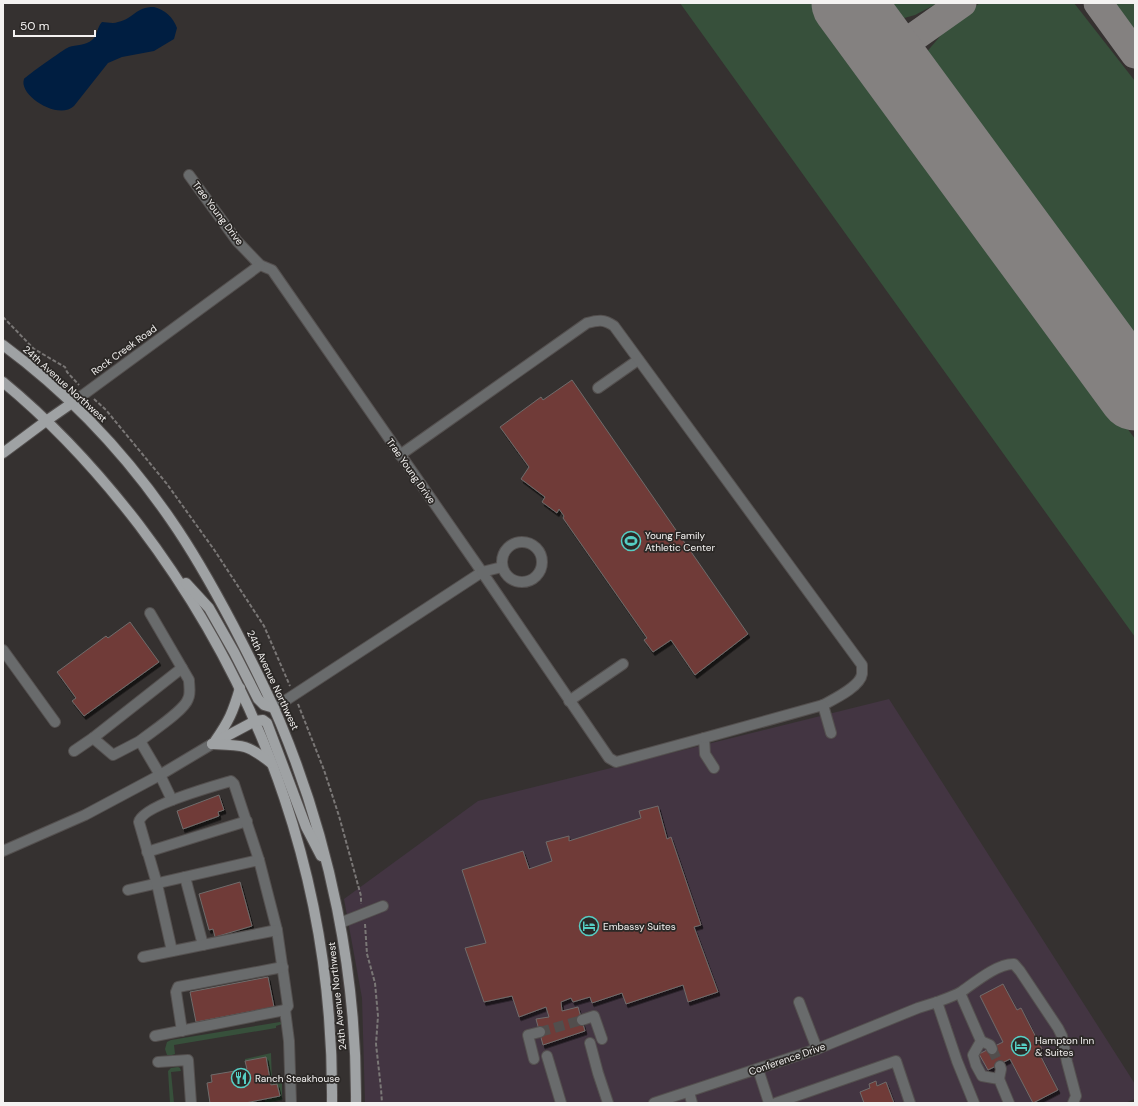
<svg xmlns="http://www.w3.org/2000/svg" width="1138" height="1106" font-family="'DM Sans',sans-serif">
	<style>
		.commercial { fill: #433542 }
		.green { fill: #37503b }
		.water { fill: #001e41 }
		.lines { fill: none; stroke-linecap: round; stroke-linejoin: round }
		.taxiway { stroke: #848180; stroke-width: 29 }
		.runway { stroke: #848180; stroke-width: 73 }
		.building { fill: #6f3a37; stroke: #706c6b; filter: url(#shadow) }
		.minor-tunnel { stroke: #524e4d; stroke-width: 10; stroke-dasharray: 10 5; stroke-linecap: butt }
		.minor-casing { stroke: #54504f; stroke-width: 12 }
		.major-casing { stroke: #54504f; stroke-width: 12 }
		.path { stroke: #7a7776; stroke-width: 2; stroke-dasharray: 4 2; stroke-linecap: butt }
		.minor { stroke: #696b6c; stroke-width: 10 }
		.major { stroke: #9fa2a4; stroke-width: 10 }
		.labels { text-anchor: middle; dominant-baseline: central; stroke-width: 3.5; stroke-linejoin: round; paint-order: stroke }
		.street-label { font-size: 10px; fill: #f4f2f1; stroke: #2b2826 }
		.poi-label { font-size: 10px; fill: #f4f2f1; stroke: #2b2826; text-anchor: start }
	</style>
	<defs>
		<filter id="shadow"><feDropShadow dx="2" dy="3.5" stdDeviation="0" flood-color="#0009"/></filter>
	</defs>
	<rect width="100%" height="100%" fill="#353130"/>
	<polygon class="commercial" points="889,699 1135,1084 1135,1099 1125,1103 365,1103 362,998 344,899 478,801"/>
	<g class="green">
		<polygon points="680,3 815,3 1135,439 1135,637"/>
		<polygon points="876,3 938,3 915,15 890,22"/>
		<polygon points="980,3 1074,3 1135,81 1135,355 919,61 942,34 967,12"/>
		<polygon points="1106,3 1135,3 1135,47 1132,42"/>
		<polygon points="280,1022 282,1024 276,1026 276,1028 174,1045 175,1054 172,1055 167,1055 165,1049 167,1042 171,1040"/>
		<polygon points="271,1053 272,1082 282,1082 282,1100 265,1103 265,1099 280,1096 277,1084 271,1085 266,1057 245,1061 245,1059"/>
		<polygon points="178,1067 180,1068 181,1071 171,1072 174,1103 170,1103 168,1071 171,1068"/>
	</g>
	<path class="water" d="M154 7C165 10 173 17 177 28L174 39 154 51 122 57 108 63 74 106C58 121 18 95 24 79 25 77 64 49 69 47 76 45 86 45 92 40 97 37 97 27 102 22 107 22 113 24 118 22 135 18 135 7 154 7Z"/>
	<g class="lines">
		<g class="taxiway">
			<polyline points="1098,3 1135,54"/>
			<polyline points="887,56 962,3"/>
		</g>
		<polyline class="runway" points="848,3 1135,394"/>
	</g>
	<g class="building">
		<polygon points="572,380 748,634 695,675 671,640 653,652 644,640 647,638 563,518 564,516 559,509 557,513 542,502 545,497 521,479 529,467 500,427 541,397 543,400"/>
		<polygon points="130,622 159,662 84,716 72,701 76,698 57,672 106,636 108,638"/>
		<polygon points="219,795 224,810 218,812 219,816 183,829 177,811"/>
		<polygon points="658,806 667,839 671,837 701,925 694,927 718,992 688,1002 683,985 626,1004 622,993 592,1003 590,997 573,1002 571,998 561,1002 562,1011 578,1007 585,1031 543,1045 536,1019 549,1017 546,1007 519,1017 512,996 484,1002 465,948 486,943 462,870 523,851 529,869 552,861 546,842 569,836 569,841 641,818 639,811"/>
		<polygon points="240,882 252,926 215,937 213,929 209,930 199,894"/>
		<polygon points="268,977 274,1007 196,1022 190,992"/>
		<polygon points="1003,984 1017,1010 1021,1008 1042,1049 1038,1051 1058,1090 1033,1103 1010,1059 988,1070 979,1054 1003,1042 980,996"/>
		<polygon points="266,1057 271,1085 277,1084 280,1096 245,1103 210,1103 207,1083 212,1082 211,1075 247,1069 245,1061"/>
		<polygon points="876,1081 877,1086 886,1082 894,1103 864,1103 860,1092 870,1088 869,1084"/>
	</g>
	<g class="lines">
		<g class="minor-tunnel">
			<polyline points="540,1032 582,1020"/>
			<polyline points="992,1049 1000,1066"/>
		</g>
		<g class="minor-casing">
			<g id="minor">
				<polyline points="189,175 237,241 260,265 272,270 482,572 274,708"/>
				<polyline points="598,388 638,360"/>
				<polyline points="72,403 260,265"/>
				<path d="M400 455 587 323C598 320 604 319 614 326L862 665C862 668 862 672 862 674 860 687 834 699 823 705"/>
				<circle cx="522" cy="562" r="20"/>
				<polyline points="502,567 482,572 609,758 616,762 704,738 705,754 714,768"/>
				<polyline points="3,650 55,722"/>
				<polyline points="569,701 623,664"/>
				<polyline points="93,738 182,668"/>
				<polyline points="704,738 823,705 831,733"/>
				<path d="M140 741C151 732 184 711 188 699 191 693 189 686 189 680L150 613"/>
				<polyline points="74,751 93,738 113,755 140,741 160,775 172,800"/>
				<polyline points="3,851 85,815 160,775 212,744"/>
				<polyline points="147,852 247,821"/>
				<polyline points="185,877 203,945"/>
				<polyline points="128,890 259,860 277,930 288,1006 285,1010 155,1036"/>
				<polyline points="340,923 383,906"/>
				<path d="M172 951 157 884 139 822C142 806 214 786 231 781L234 784 259 860"/>
				<polyline points="143,957 277,930"/>
				<polyline points="960,993 981,1041 973,1055 976,1065 982,1076 999,1079 1009,1103"/>
				<polyline points="799,1002 817,1049"/>
				<path d="M937 1002C945 999 954 996 961 992 974 983 998 963 1014 964L1020 971 1058 1028 1062 1036 1067 1062 1076 1096 1073 1103"/>
				<polyline points="285,1010 289,1041 291,1103"/>
				<polyline points="582,1020 594,1016 602,1039"/>
				<polyline points="182,1031 176,992 178,987 283,967"/>
				<polyline points="981,1041 990,1045 992,1049"/>
				<polyline points="590,1043 598,1073 608,1103"/>
				<polyline points="547,1056 561,1103"/>
				<polyline points="534,1059 528,1035 540,1032"/>
				<polyline points="158,1062 188,1060 191,1103"/>
				<polyline points="758,1069 769,1103"/>
				<polyline points="999,1079 1001,1069 1000,1066"/>
				<polyline points="689,1092 692,1103"/>
				<polyline points="654,1103 817,1049 918,1008 937,1002 957,1061 974,1103"/>
				<polyline points="776,1103 896,1061 910,1103"/>
			</g>
		</g>
		<g class="major-casing">
			<g id="major">
				<path d="M3 345C68 393 125 453 171 520 194 553 214 589 233 625 249 656 266 689 280 722 330 842 357 973 356 1103"/>
				<path d="M3 382C54 424 99 473 139 525 267 694 334 891 332 1103"/>
				<polyline points="3,453 46,421 72,403"/>
				<polyline points="186,583 209,608 234,652 258,699 264,705 274,708"/>
				<path d="M215 741C229 721 233 712 240 688"/>
				<polyline points="212,744 255,721 263,720 267,723 306,827 321,856"/>
				<path d="M212 744C243 745 247 744 271 763"/>
			</g>
		</g>
		<g class="path">
			<polyline points="3,317 34,349 65,367 67,372 79,385"/>
			<polyline points="94,399 106,410 167,484 215,551 264,626 290,686"/>
			<polyline points="298,704 324,770 339,816 361,896 361,904"/>
			<polyline points="365,924 367,954 375,983 378,1016 376,1044 381,1089 382,1103"/>
		</g>
		<use href="#minor" class="minor"/>
		<use href="#major" class="major"/>
	</g>
	<defs>
		<g id="stadium-ring" transform="scale(1)"><circle r="9.5" fill="#2b2826" stroke="#56cec4" stroke-width="1.5"/><path d="M0-5a6.5 5 0 1 0 0 10a6.5 5 0 1 0 0-10ZM-3.5-1.8h7v3.6h-7Z" fill="#56cec4"/></g>
		<g id="hotel-ring" transform="scale(1)"><circle r="9.5" fill="#2b2826" stroke="#56cec4" stroke-width="1.5"/><path d="M-6-4.5h1.5V1H6V5H4.5V3h-9V5H-6ZM-4 0a1.8 1.8 0 1 1 3.6 0ZM.5 0V-2.5h3Q6-2.5 6 0Z" fill="#56cec4"/></g>
		<g id="restaurant-ring" transform="scale(1)"><circle r="9.5" fill="#2b2826" stroke="#56cec4" stroke-width="1.5"/><path d="M-5-6h1v4h1v-4h1v4h1v-4h1v5L-1.5 .5V6h-2V.5L-5-1ZM5-6V6H3V1.5H1.5Q1.5-4 5-6Z" fill="#56cec4"/></g>
	</defs>
	<g fill-rule="evenodd">
		<use href="#stadium-ring" x="631" y="541"/>
		<use href="#hotel-ring" x="589" y="926"/>
		<use href="#hotel-ring" x="1021" y="1046"/>
		<use href="#restaurant-ring" x="241" y="1078"/>
	</g>
	<g class="labels">
		<g class="street-label">
			<text transform="translate(218 213) rotate(53)">Trae Young Drive</text>
			<text transform="translate(124 350) rotate(-36)">Rock Creek Road</text>
			<text transform="translate(65 384) rotate(42)">24th Avenue Northwest</text>
			<text transform="translate(411 471) rotate(55)">Trae Young Drive</text>
			<text transform="translate(273 680) rotate(65)">24th Avenue Northwest</text>
			<text transform="translate(337 996) rotate(-96)">24th Avenue Northwest</text>
			<text transform="translate(787 1059) rotate(-19)">Conference Drive</text>
		</g>
		<g class="poi-label">
			<text x="645" y="535">Young Family<tspan x="645" dy="12">Athletic Center</tspan></text>
			<text x="603" y="926">Embassy Suites</text>
			<text x="1035" y="1040">Hampton Inn<tspan x="1035" dy="12">&amp; Suites</tspan></text>
			<text x="255" y="1078">Ranch Steakhouse</text>
		</g>
	</g>
	<rect width="1138" height="1106" fill="none" stroke="#f4f2f1" stroke-width="8"/>
	<path d="M14 30v6h81v-6" fill="none" stroke="#f4f2f1" stroke-width="2"/>
	<text x="20" y="30" font-size="12" fill="#f4f2f1" stroke="#2b2826" stroke-width="3" paint-order="stroke">50 m</text>
</svg>
